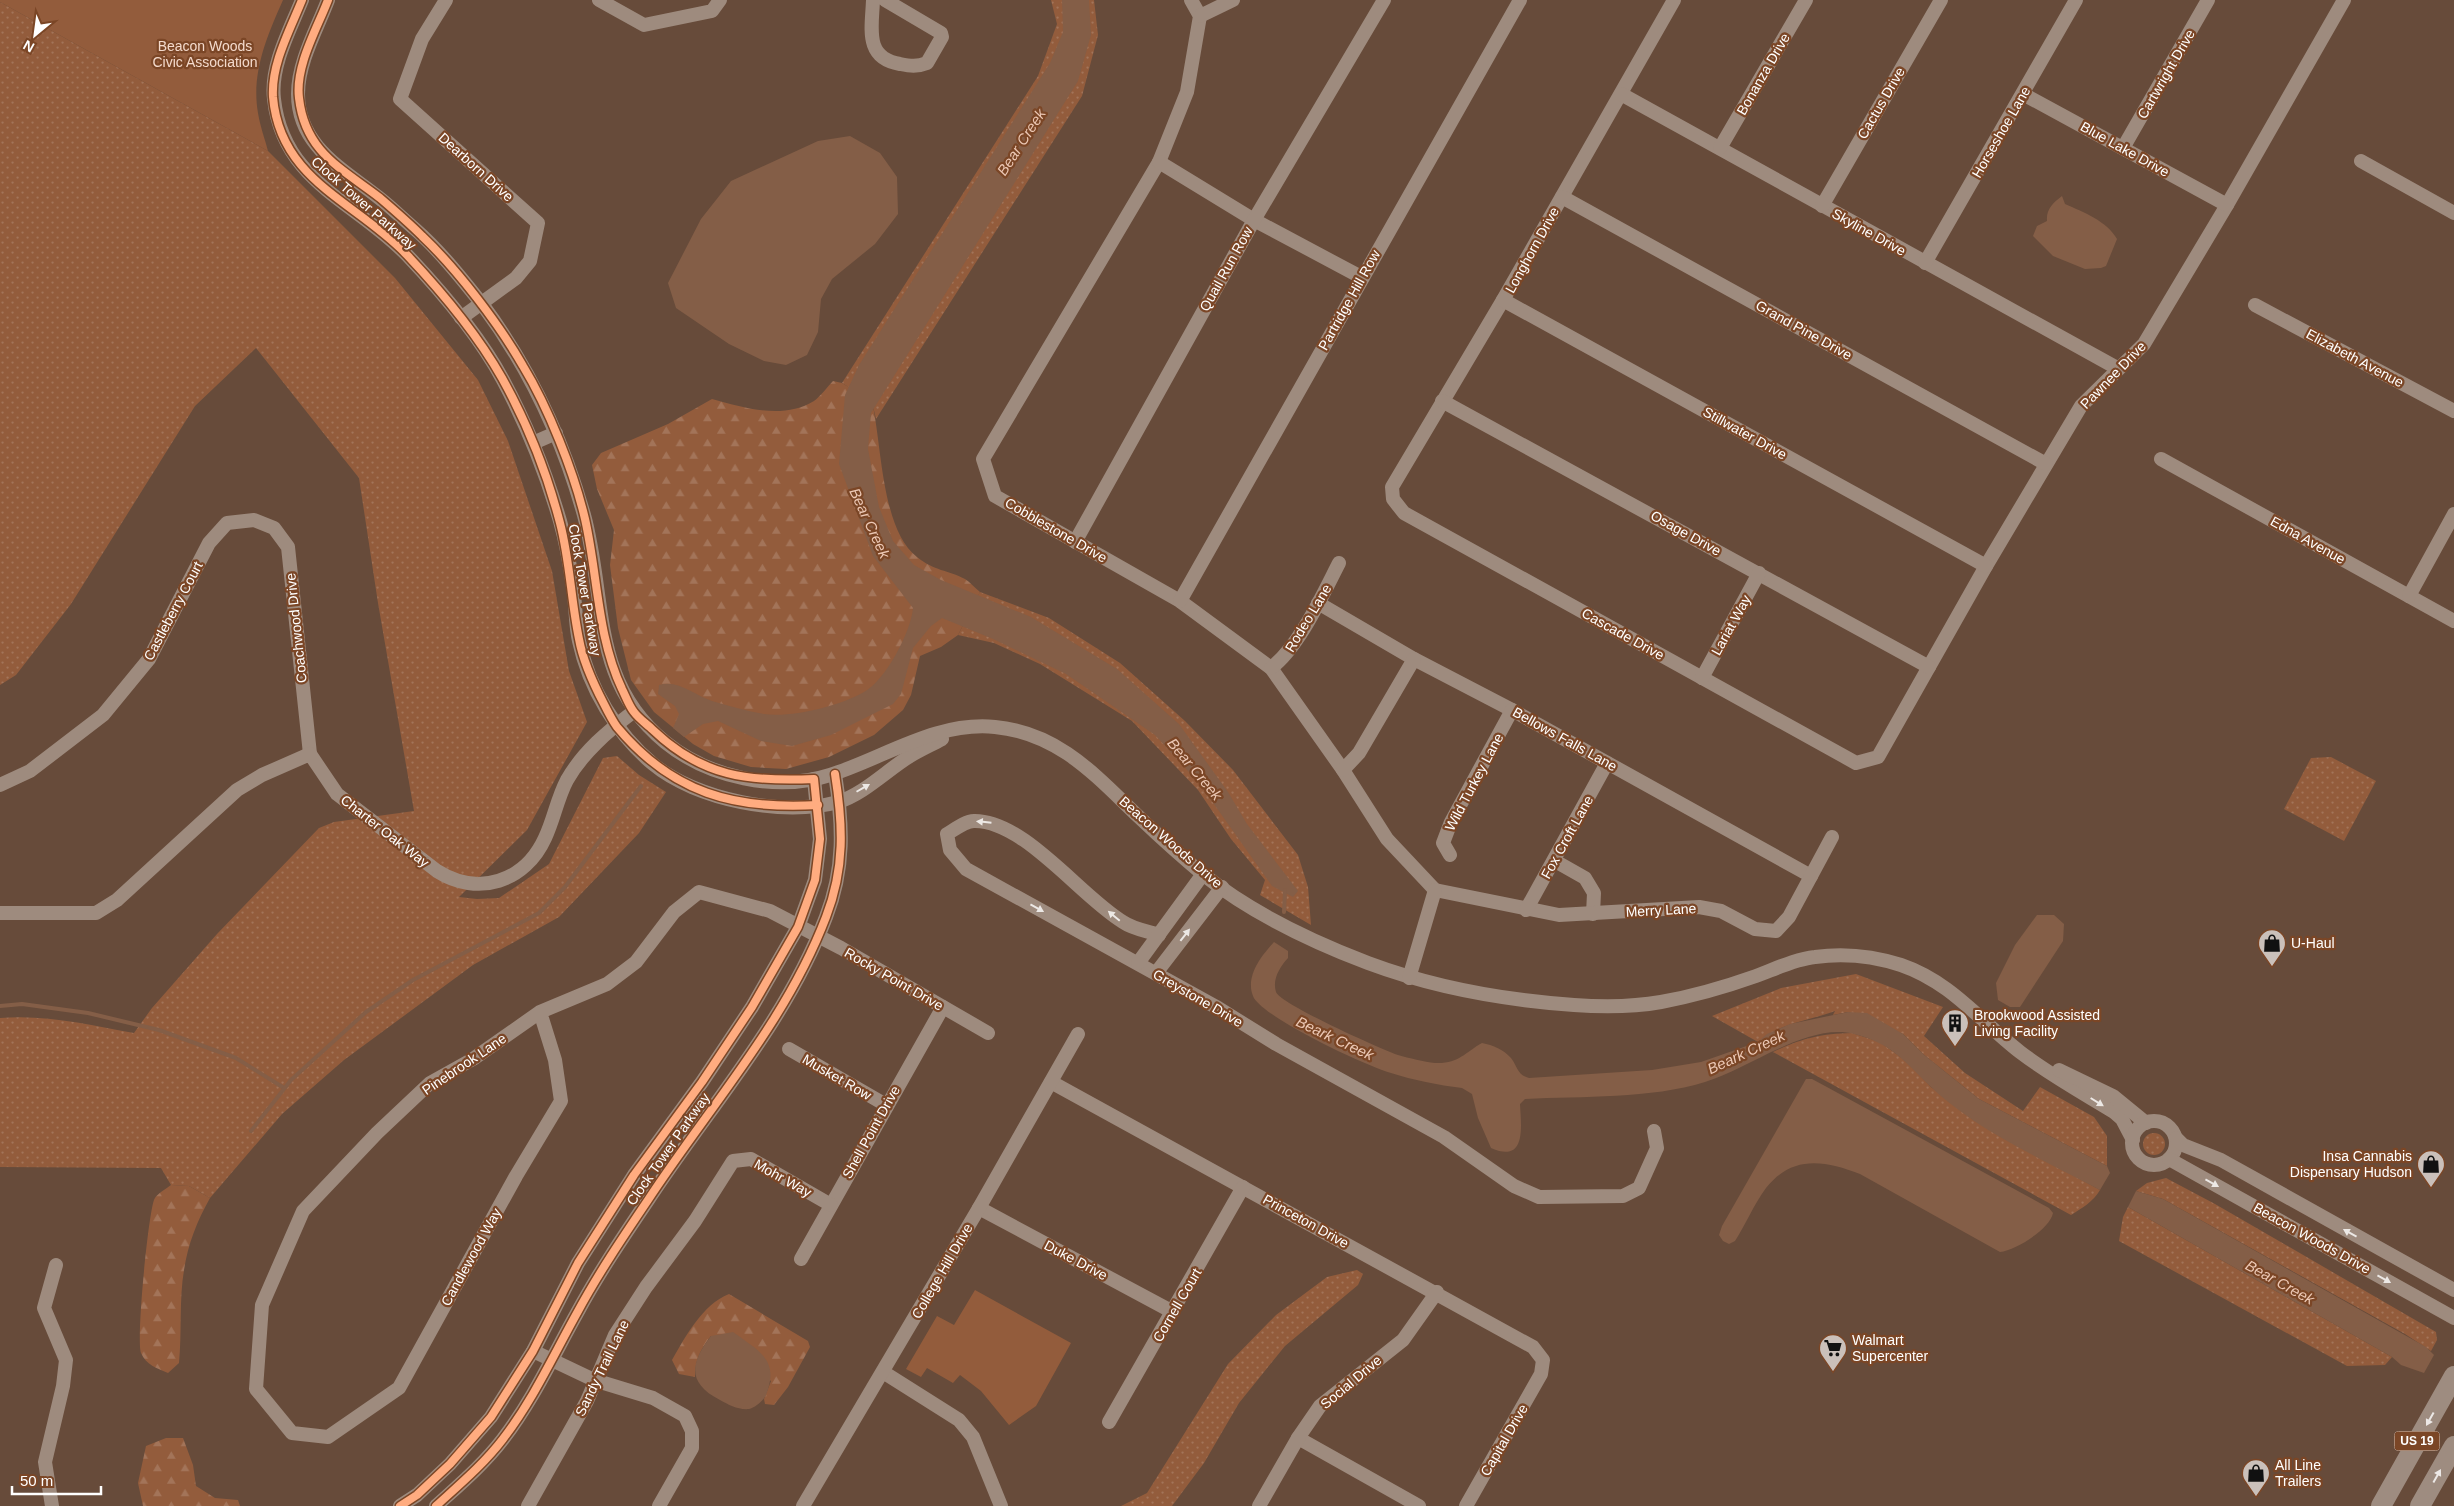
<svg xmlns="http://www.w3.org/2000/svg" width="2454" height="1506" font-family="Arial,sans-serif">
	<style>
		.grass { fill: url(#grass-dots) }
		.forest { fill: url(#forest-firs) }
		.park { fill: #935c3c }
		.water { fill: #845e47 }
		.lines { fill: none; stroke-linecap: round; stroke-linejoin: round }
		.stream { stroke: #845e47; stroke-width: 4 }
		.minor { stroke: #9e8b7e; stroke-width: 14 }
		.highway { stroke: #9e8c80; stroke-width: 20 }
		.cycleway-casing { stroke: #7b4626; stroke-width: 11 }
		.cycleway { stroke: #ffac80; stroke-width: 8 }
		.oneway { fill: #ece8e5 }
		.oneway2 { fill: #ece8e6 }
		.labels { text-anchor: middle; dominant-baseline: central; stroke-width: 4.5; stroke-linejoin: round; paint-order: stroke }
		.shield { fill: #7b4626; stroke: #d7c8be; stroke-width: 1 }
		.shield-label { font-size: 12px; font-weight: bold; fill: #fff }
		.park-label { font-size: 14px; fill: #f4dacc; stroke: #7b4626 }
		.street-label { font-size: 14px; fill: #fff; stroke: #7b4626 }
		.poi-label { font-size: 14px; fill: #fff; stroke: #7b4626; text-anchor: start }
		.water-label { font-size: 15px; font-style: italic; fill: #ecc8b5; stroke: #7b4626 }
	</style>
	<defs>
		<pattern id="grass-dots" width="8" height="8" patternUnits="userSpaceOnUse" patternTransform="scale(1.25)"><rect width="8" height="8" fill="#935c3c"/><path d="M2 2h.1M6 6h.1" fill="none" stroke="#a37459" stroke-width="1.8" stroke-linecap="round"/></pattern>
		<pattern id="forest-firs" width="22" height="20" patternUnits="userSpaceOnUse" patternTransform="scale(1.25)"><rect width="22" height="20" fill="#935c3c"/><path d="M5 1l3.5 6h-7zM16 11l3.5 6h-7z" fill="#a37459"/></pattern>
	</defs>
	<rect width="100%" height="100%" fill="#674b3a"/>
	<g class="grass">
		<polygon points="1051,0 1094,0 1098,35 1082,96 876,419 872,402 842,383 1038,76 1057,24"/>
		<path d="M0 2 268 151 395 278 478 380 508 441 552 571 569 671 587 722 527 830 459 897 477 899 499 898 549 864 603 758 617 756 639 775 666 792 639 833 559 917 473 965 344 1060 282 1114 210 1198 189 1186 171 1185 161 1168 0 1167V1018C45 1014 90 1025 134 1033L152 1008 217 934 319 828 334 822 414 811 378 603 359 478 256 348 195 406 71 604 16 675 0 685Z"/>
		<polygon points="980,592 1049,618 1120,663 1185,721 1233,770 1298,855 1308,887 1311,925 1260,895 1265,880 1231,839 1198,790 1132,721 1040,664 994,643 958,635"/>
		<polygon points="2331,757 2376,781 2344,841 2284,809 2311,758"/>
		<path d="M1856 974 1943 1007 1924 1036 1965 1073 2023 1111 2040 1087 2094 1117 2107 1136V1166L1979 1099 1923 1054 1903 1034 1848 1012 1833 1015 1835 1011C1808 1021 1780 1023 1758 1042L1712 1016 1781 988Z"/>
		<path d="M1852 1033 1880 1042 1910 1064 1931 1087 1974 1120 2100 1190C2093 1202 2082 1208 2071 1215L1773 1052C1803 1038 1819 1034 1852 1033Z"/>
		<circle cx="2154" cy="1144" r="11"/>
		<polygon points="2166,1178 2215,1204 2436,1332 2437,1340 2431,1351 2405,1334 2163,1199 2136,1191 2147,1183"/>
		<polygon points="2128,1207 2392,1357 2385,1365 2347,1366 2119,1241 2123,1217"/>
		<polygon points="1357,1270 1363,1274 1358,1285 1285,1346 1239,1403 1204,1463 1172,1506 1121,1506 1147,1493 1228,1364 1276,1315 1327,1277"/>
	</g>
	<g class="forest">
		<path d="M833 381 842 383 872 402C882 444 881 529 917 557 934 571 948 570 965 579 970 582 975 588 980 592L958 635 941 647 920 656 911 695 903 710 874 735 829 757 786 769 751 767 714 756 693 744 654 712 631 680 618 628 610 565 614 530 597 489 592 465 601 453 668 424 712 399C745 408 783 420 814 401 821 396 827 387 833 381Z"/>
		<path d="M171 1185 189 1186 210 1198C197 1221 188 1244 184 1270 179 1299 182 1333 179 1363L168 1373C157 1368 146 1365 141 1353 136 1339 148 1217 154 1200 156 1194 166 1189 171 1185Z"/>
		<path d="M729 1294 808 1341 810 1347 788 1387 774 1405 765 1404 764 1399 771 1381 711 1336C700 1350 695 1360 695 1377L679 1374 672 1360C686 1336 702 1305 729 1294Z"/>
		<polygon points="166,1438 183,1438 193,1465 196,1486 215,1498 238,1500 240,1506 143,1506 138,1483 146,1446"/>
	</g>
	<g class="park">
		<path d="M0 0H283C267 36 251 73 258 113 260 126 265 139 268 151L0 2Z"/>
		<polygon points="975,1290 1071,1343 1036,1406 1009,1425 981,1391 960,1375 953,1383 927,1368 921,1377 906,1369 937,1316 954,1325"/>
	</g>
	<g class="water">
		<path d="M1062 0H1089L1091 35 1078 81 871 413 868 449 879 507 893 541 914 565 941 580 1031 617 1117 669 1179 724 1228 792 1247 824 1298 891 1293 897 1272 886 1199 783 1155 735 1066 674 993 639 942 618 931 626 913 648 901 694 893 704 831 735 792 746 761 741 718 721 703 724 684 737 673 728 679 714 675 706 658 694 659 685C678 679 694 695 712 701 729 706 747 711 764 714 791 718 840 706 864 692 885 681 911 632 913 608L873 556 839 464 845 395 859 365 1050 63 1063 32Z"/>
		<polygon points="850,136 880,153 897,177 898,214 875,244 832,279 821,299 818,332 807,355 786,365 764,361 729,344 676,308 668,283 701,219 731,181 818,141"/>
		<path d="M2062 196 2065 204C2083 212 2107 221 2117 239L2106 266 2101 268 2085 269 2053 256 2033 236 2037 226 2047 221C2046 209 2053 203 2062 196Z"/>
		<polygon points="2037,915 2054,915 2064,924 2063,941 2020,1007 2010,1007 1998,1000 1996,983 2015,945"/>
		<path d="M1274 942 1288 951V958C1280 967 1272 979 1276 992 1280 1004 1381 1049 1398 1055 1409 1058 1424 1062 1435 1063 1459 1064 1464 1053 1482 1043 1493 1045 1504 1050 1511 1058 1518 1067 1517 1075 1529 1078L1652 1070 1701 1062 1758 1042 1767 1034 1790 1024 1848 1012 1867 1013 1903 1034 1923 1054 1979 1099 2107 1166 2110 1173 2100 1190C2058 1168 2014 1147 1974 1121 1960 1111 1942 1098 1930 1086 1904 1061 1891 1043 1854 1034 1808 1022 1749 1069 1705 1082 1651 1099 1582 1096 1525 1099L1520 1104C1521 1126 1527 1164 1491 1148L1478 1118 1472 1094 1462 1088C1438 1085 1413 1080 1391 1073 1366 1066 1261 1017 1253 996 1245 976 1262 955 1274 942Z"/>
		<path d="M1806 1079H1812L1825 1086 2049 1208 2053 1213C2050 1229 2016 1250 2000 1252L1860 1174C1824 1160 1792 1155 1766 1188 1754 1204 1746 1224 1735 1241L1729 1244 1723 1241 1719 1235 1722 1226Z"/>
		<polygon points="2136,1191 2163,1199 2426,1347 2434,1355 2424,1373 2401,1365 2392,1357 2128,1207"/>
		<path d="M733 1332C759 1351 780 1360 766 1395 764 1400 755 1408 749 1409 738 1410 729 1405 720 1400 687 1383 690 1363 711 1336Z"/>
	</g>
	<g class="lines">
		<g class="stream">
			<polyline points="1284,912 1285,890"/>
			<polyline points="0,1006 22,1004 88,1013 159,1030 236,1058 284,1088"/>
			<polyline points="251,1131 291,1080 366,1012 413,980 539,913 565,887 641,786"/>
		</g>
		<g class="minor">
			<path d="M302 0C290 30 270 66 274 99 283 182 355 201 407 255 442 292 479 335 503 380 527 425 546 473 560 521 566 542 570 565 573 587 576 605 575 623 579 641 589 688 616 733 653 764 696 800 784 817 838 802 864 794 887 770 910 756 920 750 931 745 942 739"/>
			<path d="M328 0C317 29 298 62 298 94 298 146 343 169 378 197 391 207 403 219 416 230 440 251 462 279 482 304 529 367 563 440 584 515 607 600 590 681 665 742 709 778 777 792 830 775 884 758 936 721 995 727 1059 733 1096 776 1139 817 1160 837 1182 857 1204 875 1250 912 1313 942 1368 963 1435 988 1503 1000 1574 1005 1602 1007 1633 1007 1661 1002 1694 996 1725 987 1756 976 1775 969 1795 959 1815 957 1844 953 1873 956 1901 965 1951 982 1980 1021 2020 1052 2050 1075 2083 1093 2114 1112L2122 1119 2133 1140"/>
			<polyline points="446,0 422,39 400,99 538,223 530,261 516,278 461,318"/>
			<polyline points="599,0 644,25 712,11 720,0"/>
			<path d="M873 0C872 28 864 58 900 64 910 66 917 67 927 63L942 37 941 33 885 0"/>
			<polyline points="1191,0 1200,16 1187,92 1159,162 983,459 995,496 1180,601 1271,668 1343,770 1387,839 1435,890"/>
			<polyline points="1674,0 1503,300 1392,487 1393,499 1404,513 1856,763 1878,757 1986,566 2081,406 2144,344 2227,205 2344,0"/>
			<polyline points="1200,16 1233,0"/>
			<polyline points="1621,94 2117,368"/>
			<polyline points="2023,94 2227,205"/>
			<polyline points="1720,148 1806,0"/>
			<polyline points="2123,148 2208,0"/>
			<polyline points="2361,161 2454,213"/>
			<polyline points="1159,162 1254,220 1361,277"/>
			<polyline points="1562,197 2046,464"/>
			<polyline points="1822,206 1941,0"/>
			<polyline points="1925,263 2076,0"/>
			<polyline points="1503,300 1986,566"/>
			<polyline points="2255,305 2454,411"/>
			<polyline points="1442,401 1929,667"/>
			<polyline points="533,443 556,433"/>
			<polyline points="2161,459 2454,621"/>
			<polyline points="1075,542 1254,220 1384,0"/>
			<polyline points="2409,596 2454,514"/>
			<polyline points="1180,601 1520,0"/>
			<polyline points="1318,603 1414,659 1512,710 1811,876"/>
			<path d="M1271 668C1299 647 1323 594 1339 563"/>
			<polyline points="1702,678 1759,573"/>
			<polyline points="1343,770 1359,753 1414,659"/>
			<polyline points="0,785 30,771 103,715 149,659 209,543 227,523 254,520 274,528 288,547 310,754"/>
			<polyline points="1450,855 1443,843 1451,822 1512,710"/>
			<polyline points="1555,861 1585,878 1594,893 1593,914"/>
			<polyline points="1435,890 1559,915 1699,907 1721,911 1755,929 1776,931 1789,917 1832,837"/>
			<polyline points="1526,910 1607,763"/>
			<path d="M0 913H96L117 900 237 790 262 775 310 754 337 794 437 871C478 897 525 882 545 838 554 819 557 799 567 780 583 752 608 731 633 712"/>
			<path d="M1159 935C1147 931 1133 929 1123 922 1081 897 1024 820 974 821 965 821 954 830 947 834L950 850 966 869 1218 1008 1276 1044 1444 1137 1514 1186 1539 1197 1623 1196 1639 1188 1657 1148 1654 1131"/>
			<polyline points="1138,963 1203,874"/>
			<polyline points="1156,973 1222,887"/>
			<polyline points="1409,978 1435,890"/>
			<polyline points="540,1012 555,1060 561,1101 516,1176 399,1388 328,1437 292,1433 256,1389 262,1305 303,1211 377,1133 430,1083 473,1059 540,1012 607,984 636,962 674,912 699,892 770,911 841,948 988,1033"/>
			<polyline points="789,1049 886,1105"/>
			<polyline points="2059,1070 2113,1096 2146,1123"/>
			<polyline points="1051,1082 1533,1347 1543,1360 1541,1374 1466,1506"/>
			<circle cx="2154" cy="1143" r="22"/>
			<polyline points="2176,1138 2183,1145 2221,1160 2454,1290"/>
			<polyline points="2169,1159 2454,1318"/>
			<polyline points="979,1208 1173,1312"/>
			<polyline points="801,1259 943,1007"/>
			<polyline points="533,1351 594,1380 653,1398 685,1416 692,1431 692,1448 659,1506"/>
			<polyline points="883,1372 959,1420 973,1437 1001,1506"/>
			<polyline points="1109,1422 1243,1187"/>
			<polyline points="1298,1438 1419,1506"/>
			<polyline points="52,1506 45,1462 63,1386 66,1360 44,1308 56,1265"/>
			<polyline points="400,1506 417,1495 450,1464 491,1417 533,1351 578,1263 634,1175 702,1082 752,1007 798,927 815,880 820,839 814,779"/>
			<path d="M436 1506C459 1485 484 1464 503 1439 533 1400 553 1356 577 1313 598 1274 623 1237 648 1200 709 1107 786 1022 826 917 845 868 843 825 835 774"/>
			<polyline points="528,1506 587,1401 615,1335 646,1287 695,1221 733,1161 751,1159 831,1205"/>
			<polyline points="803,1506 979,1208 1078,1034"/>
			<polyline points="1259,1506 1298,1438 1320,1406 1403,1340 1437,1292"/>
		</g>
		<g class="highway">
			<polyline points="2381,1506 2454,1376"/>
			<polyline points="2420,1506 2454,1446"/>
		</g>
		<g class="cycleway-casing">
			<g id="cycleway">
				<path d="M302 0C290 30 271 64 273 97 280 181 357 202 407 255 442 292 477 334 502 378 527 423 547 473 560 523 570 561 571 601 579 639 583 662 593 683 604 704 608 712 612 720 617 727 672 793 734 810 818 805"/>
				<path d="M328 0C317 29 295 66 299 98 305 152 341 168 380 198 394 210 409 223 422 236 457 269 499 324 523 366 548 407 574 472 585 519 598 576 597 636 622 689 626 697 629 706 634 712 639 719 647 724 653 730 702 777 749 782 814 779L820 839 815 880 798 927 752 1007 702 1082 634 1175 578 1263 533 1351 491 1417 450 1464 417 1495 400 1506"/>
				<path d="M436 1506C459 1485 484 1464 503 1439 533 1400 553 1356 577 1313 598 1274 623 1237 648 1200 709 1107 786 1022 826 917 845 868 843 825 835 774"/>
			</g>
		</g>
		<use href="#cycleway" class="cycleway"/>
	</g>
	<defs><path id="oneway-solid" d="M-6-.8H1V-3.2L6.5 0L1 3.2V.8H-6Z" transform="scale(1.25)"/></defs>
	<g class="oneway">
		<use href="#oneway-solid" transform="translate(863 788) rotate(-30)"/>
		<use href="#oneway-solid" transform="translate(984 822) rotate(-174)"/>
		<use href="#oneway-solid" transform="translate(1037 908) rotate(29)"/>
		<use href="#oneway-solid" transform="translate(1114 916) rotate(-140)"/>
		<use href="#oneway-solid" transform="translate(1185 935) rotate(-52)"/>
		<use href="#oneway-solid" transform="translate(2097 1102) rotate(32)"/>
		<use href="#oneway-solid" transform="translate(2212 1183) rotate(29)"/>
		<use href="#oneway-solid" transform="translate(2350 1233) rotate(-151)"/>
		<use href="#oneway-solid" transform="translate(2384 1279) rotate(29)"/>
	</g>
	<g class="oneway2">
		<use href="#oneway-solid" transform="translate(2430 1419) rotate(119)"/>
		<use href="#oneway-solid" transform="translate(2437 1476) rotate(-61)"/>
	</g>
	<defs>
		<g id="shop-pin" transform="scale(1.4375)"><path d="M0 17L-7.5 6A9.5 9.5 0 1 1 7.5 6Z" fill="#cac0ba" stroke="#7b4626"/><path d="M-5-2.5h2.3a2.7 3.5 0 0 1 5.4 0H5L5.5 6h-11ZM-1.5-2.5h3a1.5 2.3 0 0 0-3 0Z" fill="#111"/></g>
		<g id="building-pin" transform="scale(1.4375)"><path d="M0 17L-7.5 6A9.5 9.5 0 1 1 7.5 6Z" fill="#cac0ba" stroke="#7b4626"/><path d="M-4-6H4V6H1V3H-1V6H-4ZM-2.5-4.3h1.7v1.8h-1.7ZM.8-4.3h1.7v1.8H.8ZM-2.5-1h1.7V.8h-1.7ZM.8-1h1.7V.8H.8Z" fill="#111"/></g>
		<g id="supermarket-pin" transform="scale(1.4375)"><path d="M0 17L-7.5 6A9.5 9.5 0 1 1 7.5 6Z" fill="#cac0ba" stroke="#7b4626"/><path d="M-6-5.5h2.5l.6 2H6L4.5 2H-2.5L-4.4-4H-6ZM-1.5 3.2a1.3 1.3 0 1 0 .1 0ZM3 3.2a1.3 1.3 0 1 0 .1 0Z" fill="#111"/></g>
	</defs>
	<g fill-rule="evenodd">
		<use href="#shop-pin" x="2272" y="943"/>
		<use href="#building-pin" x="1955" y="1023"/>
		<use href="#shop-pin" x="2431" y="1164"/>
		<use href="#supermarket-pin" x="1833" y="1348"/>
		<use href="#shop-pin" x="2256" y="1473"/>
	</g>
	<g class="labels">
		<rect class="shield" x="2394.5" y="1431.5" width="45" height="19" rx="4"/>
		<g class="shield-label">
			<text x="2417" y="1441">US 19</text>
		</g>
		<g class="park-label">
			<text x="205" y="46">Beacon Woods<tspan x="205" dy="16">Civic Association</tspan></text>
		</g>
		<g class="street-label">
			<text transform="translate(1763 74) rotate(-60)">Bonanza Drive</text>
			<text transform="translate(2166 74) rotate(-60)">Cartwright Drive</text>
			<text transform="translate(1881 103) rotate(-60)">Cactus Drive</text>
			<text transform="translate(2001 132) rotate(-60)">Horseshoe Lane</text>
			<text transform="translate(2125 149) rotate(29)">Blue Lake Drive</text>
			<text transform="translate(476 167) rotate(42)">Dearborn Drive</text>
			<text transform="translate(364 203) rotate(41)">Clock Tower Parkway</text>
			<text transform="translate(1869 232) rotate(29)">Skyline Drive</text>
			<text transform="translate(1532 250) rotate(-61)">Longhorn Drive</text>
			<text transform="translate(1226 269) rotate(-61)">Quail Run Row</text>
			<text transform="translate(1349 300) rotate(-61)">Partridge Hill Row</text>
			<text transform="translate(1804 330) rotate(29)">Grand Pine Drive</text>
			<text transform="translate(2355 358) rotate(28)">Elizabeth Avenue</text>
			<text transform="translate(2113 375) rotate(-46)">Pawnee Drive</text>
			<text transform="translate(1745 433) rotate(29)">Stillwater Drive</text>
			<text transform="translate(1056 530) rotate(30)">Cobblestone Drive</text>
			<text transform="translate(1686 533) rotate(29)">Osage Drive</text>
			<text transform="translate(2308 540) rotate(29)">Edna Avenue</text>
			<text transform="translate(585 590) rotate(80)">Clock Tower Parkway</text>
			<text transform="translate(173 611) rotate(-62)">Castleberry Court</text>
			<text transform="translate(1308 618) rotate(-59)">Rodeo Lane</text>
			<text transform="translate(1731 625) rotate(-61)">Lariat Way</text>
			<text transform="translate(296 628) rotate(-96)">Coachwood Drive</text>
			<text transform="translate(1623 634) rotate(29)">Cascade Drive</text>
			<text transform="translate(1565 739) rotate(29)">Bellows Falls Lane</text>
			<text transform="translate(1474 782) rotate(-62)">Wild Turkey Lane</text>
			<text transform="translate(385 831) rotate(38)">Charter Oak Way</text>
			<text transform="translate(1567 837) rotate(-61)">Fox Croft Lane</text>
			<text transform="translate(1171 842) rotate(41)">Beacon Woods Drive</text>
			<text transform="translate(1661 910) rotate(-3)">Merry Lane</text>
			<text transform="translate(894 979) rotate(30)">Rocky Point Drive</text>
			<text transform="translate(1198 998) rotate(30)">Greystone Drive</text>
			<text transform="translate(464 1064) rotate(-34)">Pinebrook Lane</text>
			<text transform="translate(837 1077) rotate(30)">Musket Row</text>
			<text transform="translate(871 1132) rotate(-61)">Shell Point Drive</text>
			<text transform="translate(668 1149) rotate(-55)">Clock Tower Parkway</text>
			<text transform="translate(783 1178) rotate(29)">Mohr Way</text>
			<text transform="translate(1306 1221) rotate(29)">Princeton Drive</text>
			<text transform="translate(2312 1238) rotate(29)">Beacon Woods Drive</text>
			<text transform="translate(471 1257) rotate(-61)">Candlewood Way</text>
			<text transform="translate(1076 1260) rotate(28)">Duke Drive</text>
			<text transform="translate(942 1271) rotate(-60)">College Hill Drive</text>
			<text transform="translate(1177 1305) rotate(-60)">Cornell Court</text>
			<text transform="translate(602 1368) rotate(-64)">Sandy Trail Lane</text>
			<text transform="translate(1351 1382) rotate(-40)">Social Drive</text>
			<text transform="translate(1504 1440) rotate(-60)">Capital Drive</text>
		</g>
		<g class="poi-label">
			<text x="2291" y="943">U-Haul</text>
			<text x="1974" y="1015">Brookwood Assisted<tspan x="1974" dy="16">Living Facility</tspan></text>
			<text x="2412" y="1156" text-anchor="end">Insa Cannabis<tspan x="2412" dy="16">Dispensary Hudson</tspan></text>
			<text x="1852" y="1340">Walmart<tspan x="1852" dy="16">Supercenter</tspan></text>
			<text x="2275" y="1465">All Line<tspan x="2275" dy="16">Trailers</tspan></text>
		</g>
		<g class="water-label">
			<text transform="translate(1021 142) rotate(-57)">Bear Creek</text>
			<text transform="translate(870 523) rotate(65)">Bear Creek</text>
			<text transform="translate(1195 769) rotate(50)">Bear Creek</text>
			<text transform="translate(1335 1038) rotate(25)">Beark Creek</text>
			<text transform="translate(1746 1052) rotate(-25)">Beark Creek</text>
			<text transform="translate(2280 1282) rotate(29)">Bear Creek</text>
		</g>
	</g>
	<g transform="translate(35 35) rotate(209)" stroke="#7b4626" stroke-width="4" paint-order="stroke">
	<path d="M0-4L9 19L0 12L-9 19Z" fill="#ffffff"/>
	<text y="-8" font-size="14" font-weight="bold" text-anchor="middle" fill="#ffffff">N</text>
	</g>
	<path d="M12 1486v8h89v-8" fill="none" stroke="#ffffff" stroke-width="2.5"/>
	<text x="20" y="1486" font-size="15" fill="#ffffff" stroke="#7b4626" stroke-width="4" paint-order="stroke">50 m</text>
</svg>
